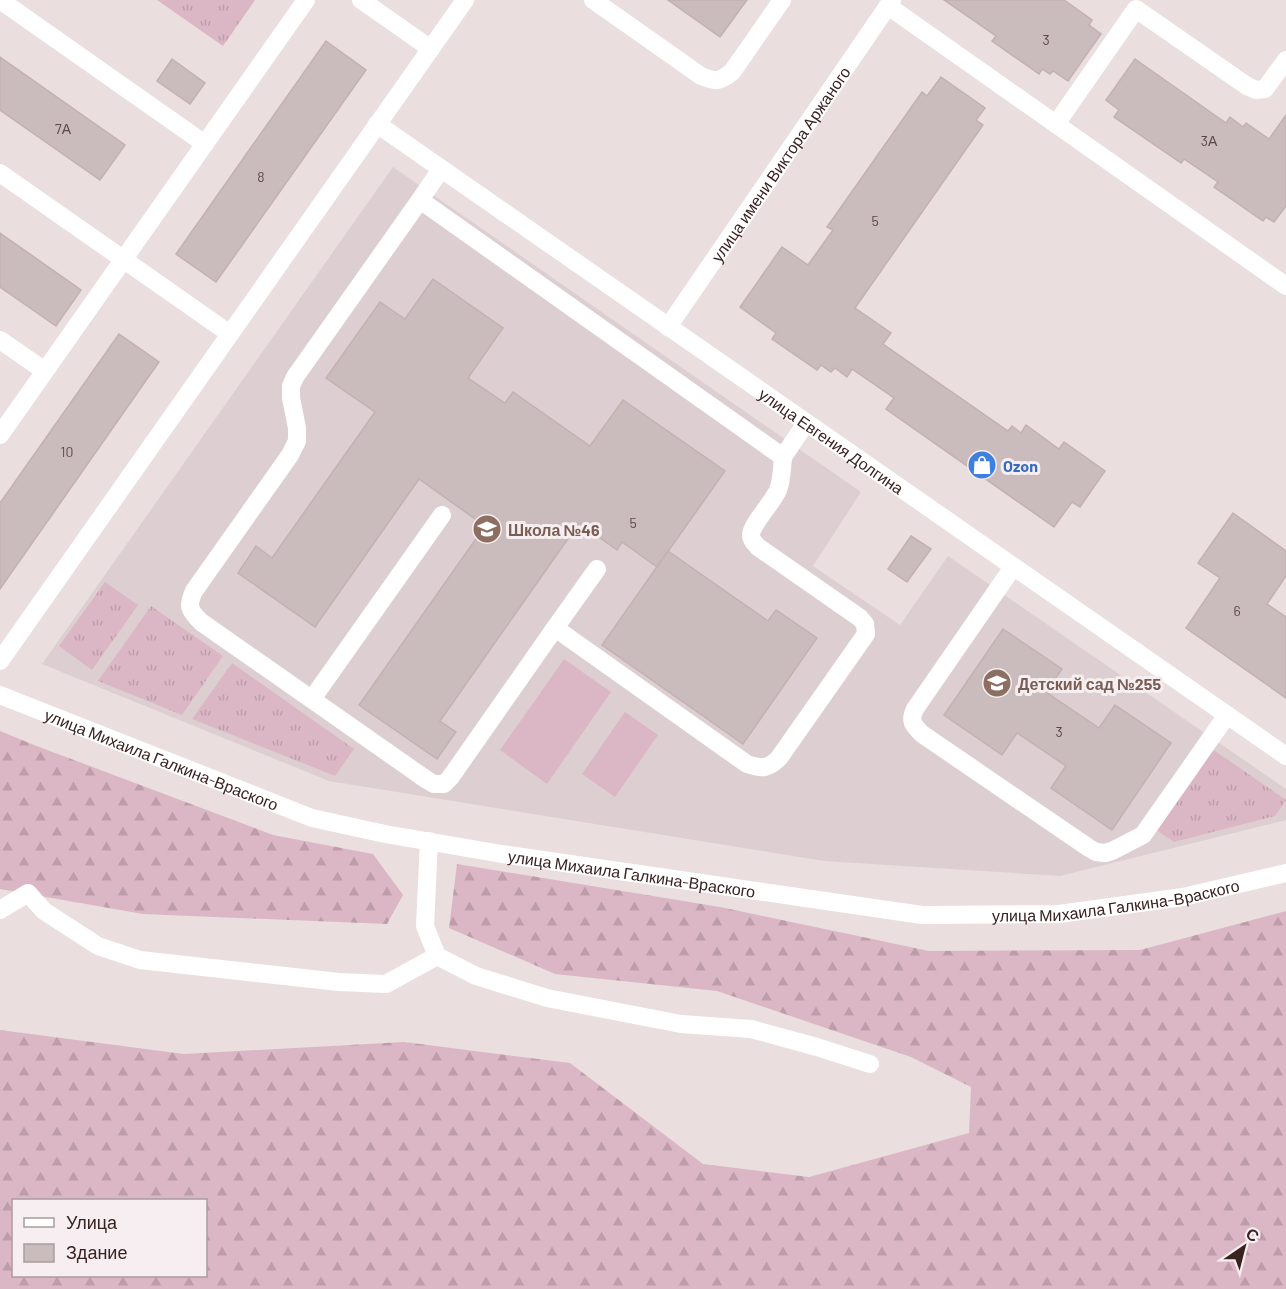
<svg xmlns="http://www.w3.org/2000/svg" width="1286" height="1289" font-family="Barlow,sans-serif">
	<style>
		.built { fill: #ddcfd1 }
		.grass { fill: url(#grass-tufts) }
		.forest { fill: url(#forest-firs); fill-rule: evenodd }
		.garden { fill: #dbb7c5 }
		.building { fill: #cabbbc; stroke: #c3b1b2; stroke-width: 1.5 }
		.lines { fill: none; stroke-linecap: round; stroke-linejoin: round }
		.minor { stroke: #fff; stroke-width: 18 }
		.labels { text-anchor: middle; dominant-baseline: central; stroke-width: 6; stroke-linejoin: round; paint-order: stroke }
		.number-label { font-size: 14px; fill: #5d4847 }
		.street-label { font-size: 16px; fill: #392220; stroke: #f6eef0 }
		.shop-label { font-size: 16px; font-weight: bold; fill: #366cbe; stroke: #f6eef0; text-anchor: start }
		.education-label { font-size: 16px; font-weight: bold; fill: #785e54; stroke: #f6eef0; text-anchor: start }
	</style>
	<defs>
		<pattern id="grass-tufts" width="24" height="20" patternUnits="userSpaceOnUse" patternTransform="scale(1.5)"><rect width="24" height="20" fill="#dbb7c5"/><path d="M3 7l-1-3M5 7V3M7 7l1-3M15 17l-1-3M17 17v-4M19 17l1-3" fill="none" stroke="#bd9da9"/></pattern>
		<pattern id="forest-firs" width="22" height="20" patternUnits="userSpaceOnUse" patternTransform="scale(1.5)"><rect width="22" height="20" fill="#dbb7c5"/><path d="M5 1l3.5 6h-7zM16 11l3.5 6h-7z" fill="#bd9da9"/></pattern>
	</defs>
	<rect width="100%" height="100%" fill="#eadedf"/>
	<polygon class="built" points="393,167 861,492 813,566 900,625 948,556 1286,789 1286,820 1060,876 824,861 329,781 42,664"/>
	<g class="grass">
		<polygon points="157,0 255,0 223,46"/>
		<polygon points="105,582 138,605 92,670 59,646"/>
		<polygon points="151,606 223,656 182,715 98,681"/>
		<polygon points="232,663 354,749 335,776 192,719"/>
		<polygon points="1212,749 1286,800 1275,816 1174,842 1156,830"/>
	</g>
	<g class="forest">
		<polygon points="0,731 34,745 273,835 373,854 403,895 387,924 143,914 0,889"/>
		<path d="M457 864 720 907 929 951 1140 950 1286 911V1289H0V1030L184 1054 404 1042 570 1063 703 1164 809 1177 969 1133 971 1087 911 1057 717 991 555 974 449 928ZM206 1200V1276H14V1200Z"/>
	</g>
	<g class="garden">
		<polygon points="564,659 611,692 547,784 500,750"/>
		<polygon points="625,712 658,735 615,797 582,774"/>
	</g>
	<g class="building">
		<polygon points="668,0 747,0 720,37"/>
		<polygon points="944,0 1064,0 1092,20 1089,25 1101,34 1068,81 1053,71 1050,74 1042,69 1039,74 992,41 996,36"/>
		<polygon points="326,41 366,70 216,282 176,254"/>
		<polygon points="0,57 125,145 100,180 0,110"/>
		<polygon points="172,59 205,83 190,104 157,81"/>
		<polygon points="1135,59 1226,123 1230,117 1243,127 1246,123 1269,139 1286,115 1286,206 1274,222 1266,217 1263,221 1214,187 1218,182 1184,159 1181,163 1114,117 1119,110 1106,100"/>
		<polygon points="941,77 985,108 976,120 983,125 855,308 891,333 883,344 1008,431 1012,426 1021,433 1026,425 1059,449 1064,442 1105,471 1080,507 1072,502 1054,527 886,409 894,398 852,369 847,377 835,368 831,372 821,365 817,370 772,339 776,333 740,307 782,247 808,265 833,230 827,227 922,92 927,96"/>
		<polygon points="0,233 81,290 56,326 0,287"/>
		<polygon points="433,279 503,328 468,378 505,403 513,392 590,446 623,400 725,471 657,567 622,542 617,550 579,523 440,721 456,732 437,759 359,705 485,526 419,479 315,627 238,573 256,546 272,558 375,412 326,378 380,302 405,319"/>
		<polygon points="119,334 159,362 0,589 0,503"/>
		<polygon points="1233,513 1286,551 1286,576 1267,604 1286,617 1286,698 1186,628 1220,578 1198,563"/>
		<polygon points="911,536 931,549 907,582 888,569"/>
		<polygon points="668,551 768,621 776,610 817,638 743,744 602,645"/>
		<polygon points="1003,629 1062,669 1046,692 1099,728 1115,705 1171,743 1112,830 1051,788 1066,766 1017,733 1002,755 944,715"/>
	</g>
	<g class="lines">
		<g class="minor">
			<polyline points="0,0 205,144"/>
			<polyline points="361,0 431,49"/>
			<path d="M593 0 701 76C716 82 719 82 732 72L782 0"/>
			<polyline points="888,6 1286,286"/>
			<path id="s1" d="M377 124 1286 756"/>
			<polyline points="1056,124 1136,9 1247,86 1256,90 1265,89 1286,60"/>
			<polyline points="441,169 420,200 783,457 806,423"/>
			<polyline points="0,173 230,334"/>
			<path d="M420 200 295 377 291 386V398L297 428V441L290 455 194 591C187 606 189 610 201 622L427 780 434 784H444L450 778 555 628 747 764C762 769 768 769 779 758L866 634 865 624 860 618 758 547C755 543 751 541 751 535 751 525 773 502 778 490 782 480 782 467 783 457"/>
			<path id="s2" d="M668 327 892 0"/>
			<polyline points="0,340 45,371"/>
			<polyline points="0,435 306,0"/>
			<path d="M1013 567 915 709C909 721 913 725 922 734L1089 848 1096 852 1105 853 1112 851 1143 835 1227 715"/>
			<polyline points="555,628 597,569"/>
			<polyline points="0,661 465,0"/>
			<path id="s3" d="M0 695 312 818 385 834 502 854 922 915 1059 914 1183 897 1286 873"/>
			<polyline points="312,699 442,515"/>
			<polyline points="429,841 425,926 437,956 476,976 547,998 681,1024 751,1029 817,1047 870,1064"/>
			<polyline points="0,910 28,893 44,911 98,946 140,960 339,982 386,984 437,956"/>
		</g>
	</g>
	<defs>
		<g id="shop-disc" transform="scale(1.5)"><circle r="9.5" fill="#3f7fe0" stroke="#f6eef0"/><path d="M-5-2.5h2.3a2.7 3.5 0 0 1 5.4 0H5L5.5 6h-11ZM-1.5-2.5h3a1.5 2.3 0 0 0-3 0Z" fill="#fff"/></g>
		<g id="school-disc" transform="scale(1.5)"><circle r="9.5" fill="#8d6e63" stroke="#f6eef0"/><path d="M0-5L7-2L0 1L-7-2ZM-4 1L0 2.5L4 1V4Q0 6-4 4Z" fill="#fff"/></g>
	</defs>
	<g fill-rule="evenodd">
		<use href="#shop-disc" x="982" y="465"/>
		<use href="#school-disc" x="487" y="529"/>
		<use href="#school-disc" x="997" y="683"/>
	</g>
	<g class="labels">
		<g class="number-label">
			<text x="1046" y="39">3</text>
			<text x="63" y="128">7А</text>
			<text x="1209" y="140">3А</text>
			<text x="261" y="176">8</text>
			<text x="875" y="220">5</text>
			<text x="67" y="451">10</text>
			<text x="633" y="522">5</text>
			<text x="1237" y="610">6</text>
			<text x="1059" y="731">3</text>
		</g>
		<g class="street-label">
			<text stroke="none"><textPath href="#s2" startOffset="198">улица имени Виктора Аржаного</textPath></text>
			<text stroke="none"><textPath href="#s1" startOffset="554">улица Евгения Долгина</textPath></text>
			<text stroke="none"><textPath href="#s3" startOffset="174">улица Михаила Галкина-Враского</textPath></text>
			<text stroke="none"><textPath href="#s3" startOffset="660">улица Михаила Галкина-Враского</textPath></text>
			<text stroke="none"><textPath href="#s3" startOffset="1148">улица Михаила Галкина-Враского</textPath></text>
		</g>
		<g class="shop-label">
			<text x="1003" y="465">Ozon</text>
		</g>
		<g class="education-label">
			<text x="508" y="529">Школа №46</text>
			<text x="1018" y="683">Детский сад №255</text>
		</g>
	</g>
	<rect x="12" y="1199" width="195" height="78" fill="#f6eef0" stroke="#aa9c9d" stroke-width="1.5"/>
	<rect x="24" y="1218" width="30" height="9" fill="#ffffff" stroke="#aa9c9d" stroke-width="1.5"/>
	<text x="66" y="1229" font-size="18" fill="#392220">Улица</text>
	<rect x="24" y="1244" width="30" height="18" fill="#cabbbc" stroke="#aa9c9d" stroke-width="1.5"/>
	<text x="66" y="1259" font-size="18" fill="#392220">Здание</text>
	<g transform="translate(1244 1247) rotate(35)" stroke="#f6eef0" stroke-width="4.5" paint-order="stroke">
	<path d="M0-4.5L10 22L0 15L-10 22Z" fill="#392220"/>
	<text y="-9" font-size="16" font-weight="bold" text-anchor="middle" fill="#392220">С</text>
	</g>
</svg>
